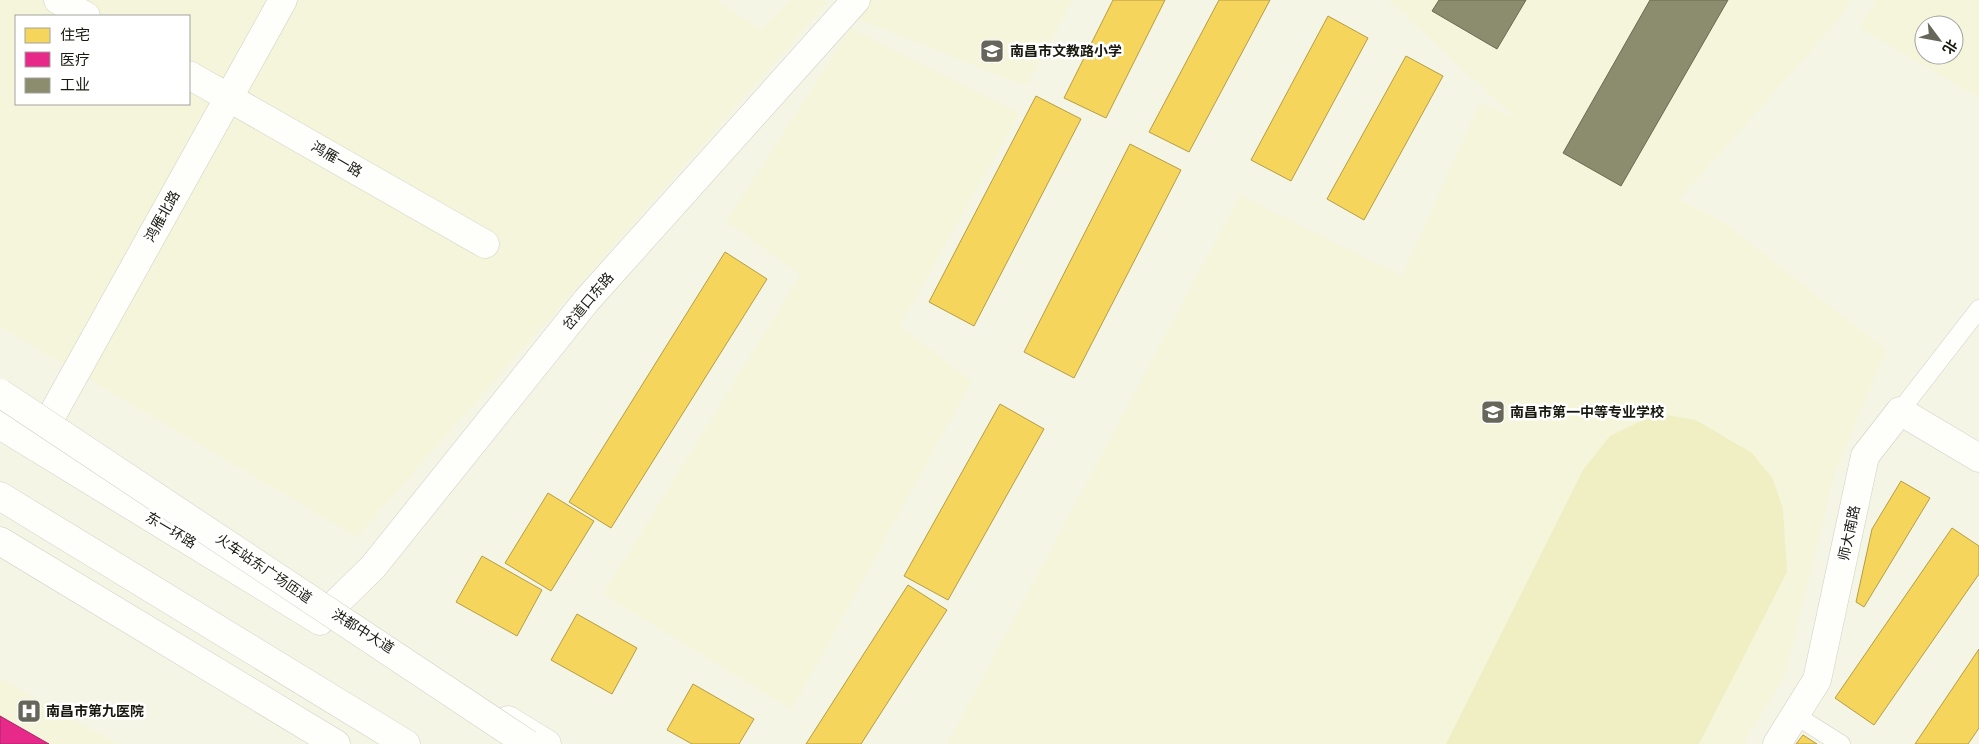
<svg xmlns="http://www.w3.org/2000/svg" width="1979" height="744" font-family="Merriweather,'Noto Sans SC',serif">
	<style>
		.built { fill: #f5f5db; fill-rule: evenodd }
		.green { fill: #f0efc3 }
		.homes { fill: #f6d55c; stroke: #b49d45 }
		.health { fill: #e7298a; stroke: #a92465 }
		.industry { fill: #8c8c6e; stroke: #6a6a52 }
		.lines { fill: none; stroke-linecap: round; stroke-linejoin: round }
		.lane-casing { stroke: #cfcfc3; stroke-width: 19 }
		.street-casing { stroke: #cfcfc3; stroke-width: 29 }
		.secondary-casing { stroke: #cfcfc3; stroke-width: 29 }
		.primary-casing { stroke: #cfcfc3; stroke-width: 29 }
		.highway-casing { stroke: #cfcfc3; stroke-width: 29 }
		.lane { stroke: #fefefb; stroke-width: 18 }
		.street { stroke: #fefefb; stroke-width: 28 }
		.secondary { stroke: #fefefb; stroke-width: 28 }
		.primary { stroke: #fefefb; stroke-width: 28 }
		.highway { stroke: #fefefb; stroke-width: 28 }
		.highway-bridge-casing { stroke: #cfcfc3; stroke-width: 29; stroke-linecap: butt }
		.highway-bridge { stroke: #fefefb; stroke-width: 28 }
		.labels { text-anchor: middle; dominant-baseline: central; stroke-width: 5; stroke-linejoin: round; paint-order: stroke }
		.poi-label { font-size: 14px; font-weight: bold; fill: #19190f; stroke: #fff; text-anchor: start }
		.street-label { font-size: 14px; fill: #19190f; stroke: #fff }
	</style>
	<rect width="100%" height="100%" fill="#f5f5e6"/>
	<g class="built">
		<path d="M0 0H717L761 30 790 0H819L828 2 357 537 0 327ZM16 16H189V104H16Z"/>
		<polygon points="864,0 1073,0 1026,86 853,17"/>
		<polygon points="1388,0 1852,0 1842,16 1679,200 1725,223 1886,350 1835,474 1785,677 1743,744 947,744 1240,195 1402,276 1480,102 1517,120"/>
		<path d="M1876 0H1979V98L1860 28ZM1924 25H1954V55H1924Z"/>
		<polygon points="851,28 1020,113 900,326 972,381 792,710 603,594 800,275 726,221"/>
		<polygon points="0,678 117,744 0,744"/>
	</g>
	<polygon class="green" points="1667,415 1696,420 1752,453 1773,479 1783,509 1787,572 1699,744 1446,744 1583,470 1610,436 1641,421"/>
	<g class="homes">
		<polygon points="1113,0 1165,0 1106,118 1064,98"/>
		<polygon points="1219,0 1270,0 1189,152 1149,132"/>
		<polygon points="1328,16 1368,38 1291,181 1251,160"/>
		<polygon points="1406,56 1443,76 1364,220 1327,199"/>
		<polygon points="1036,96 1081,119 974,326 929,302"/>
		<polygon points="1130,144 1181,170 1074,378 1024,352"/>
		<polygon points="725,252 767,279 611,528 569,502"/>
		<polygon points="1000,404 1044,429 948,600 904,576"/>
		<polygon points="1901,481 1930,498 1864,607 1856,602 1872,529"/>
		<polygon points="548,493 594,521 551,591 505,563"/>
		<polygon points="1952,528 1979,546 1979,574 1874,725 1835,698"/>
		<polygon points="482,556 542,590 517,636 456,602"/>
		<polygon points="908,585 947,610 861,744 806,744"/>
		<polygon points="577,614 637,648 612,694 551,660"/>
		<polygon points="1979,649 1979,728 1968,744 1915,744"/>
		<polygon points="693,684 754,719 739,744 692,744 667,730"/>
		<polygon points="1803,735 1817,744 1796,744"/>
	</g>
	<polygon class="health" points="0,716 49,744 0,744"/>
	<g class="industry">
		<polygon points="1439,0 1526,0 1497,49 1432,11"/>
		<polygon points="1650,0 1728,0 1621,186 1563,153"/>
	</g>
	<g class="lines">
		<g class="lane-casing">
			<g id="lane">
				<polyline points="1900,411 1979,309"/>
				<polyline points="1795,715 1841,744"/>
			</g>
		</g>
		<g class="street-casing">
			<g id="street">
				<polyline points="58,0 86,16"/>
				<polyline points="189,75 485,244"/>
				<polyline points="42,433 283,0"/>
			</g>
		</g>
		<g class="secondary-casing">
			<g id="secondary">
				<polyline points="329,610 373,567 587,300 856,0"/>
				<polyline points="1777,744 1817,680 1865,456 1900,411 1979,458"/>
			</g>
		</g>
		<g class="primary-casing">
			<g id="primary">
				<polyline points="0,541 336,744"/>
				<polyline points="508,720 547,744"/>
			</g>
		</g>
		<g class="highway-casing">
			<g id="highway">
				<polyline points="0,425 320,621"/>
				<polyline points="0,496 406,744"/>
			</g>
		</g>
		<use href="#lane" class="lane"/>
		<use href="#street" class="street"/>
		<use href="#secondary" class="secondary"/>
		<use href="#primary" class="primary"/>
		<use href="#highway" class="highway"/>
		<g class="highway-bridge-casing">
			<polyline id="highway-bridge" points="0,393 528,744"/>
		</g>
		<use href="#highway-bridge" class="highway-bridge"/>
	</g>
	<defs>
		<g id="school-square" transform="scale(1.25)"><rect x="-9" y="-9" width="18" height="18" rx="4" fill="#66665a" stroke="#fff"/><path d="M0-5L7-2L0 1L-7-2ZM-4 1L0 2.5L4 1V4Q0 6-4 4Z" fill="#fff"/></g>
		<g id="hospital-square" transform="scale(1.25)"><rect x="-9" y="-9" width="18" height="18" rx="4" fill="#66665a" stroke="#fff"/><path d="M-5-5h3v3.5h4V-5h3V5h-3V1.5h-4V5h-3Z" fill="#fff"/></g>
	</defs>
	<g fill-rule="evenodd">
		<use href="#school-square" x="992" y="51"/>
		<use href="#school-square" x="1493" y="412"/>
		<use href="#hospital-square" x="29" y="711"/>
	</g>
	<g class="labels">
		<g class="poi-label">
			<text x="1010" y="51">南昌市文教路小学</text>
			<text x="1510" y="412">南昌市第一中等专业学校</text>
			<text x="46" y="711">南昌市第九医院</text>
		</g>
		<g class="street-label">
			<text transform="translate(337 159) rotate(30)">鸿雁一路</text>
			<text transform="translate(162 216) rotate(-61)">鸿雁北路</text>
			<text transform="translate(588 301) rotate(-50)">岔道口东路</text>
			<text transform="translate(171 530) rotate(31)">东一环路</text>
			<text transform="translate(1849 533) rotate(-78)">师大南路</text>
			<text transform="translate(264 568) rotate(34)">火车站东广场匝道</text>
			<text transform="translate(363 631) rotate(32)">洪都中大道</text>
		</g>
	</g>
	<rect x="15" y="15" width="175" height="90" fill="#ffffff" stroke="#a3a39f"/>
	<rect x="25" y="28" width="25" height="15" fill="#f6d55c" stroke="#a3a39f"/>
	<text x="60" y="40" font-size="15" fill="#19190f">住宅</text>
	<rect x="25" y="52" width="25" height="15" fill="#e7298a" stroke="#a3a39f"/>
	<text x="60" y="65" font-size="15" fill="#19190f">医疗</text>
	<rect x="25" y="78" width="25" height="15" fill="#8c8c6e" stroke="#a3a39f"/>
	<text x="60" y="90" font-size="15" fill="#19190f">工业</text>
	<g transform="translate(1939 40) rotate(122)"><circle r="24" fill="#ffffff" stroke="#a3a39f"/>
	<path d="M0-4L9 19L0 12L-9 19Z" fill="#66665a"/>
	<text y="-8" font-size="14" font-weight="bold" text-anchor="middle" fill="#19190f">北</text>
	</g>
</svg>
